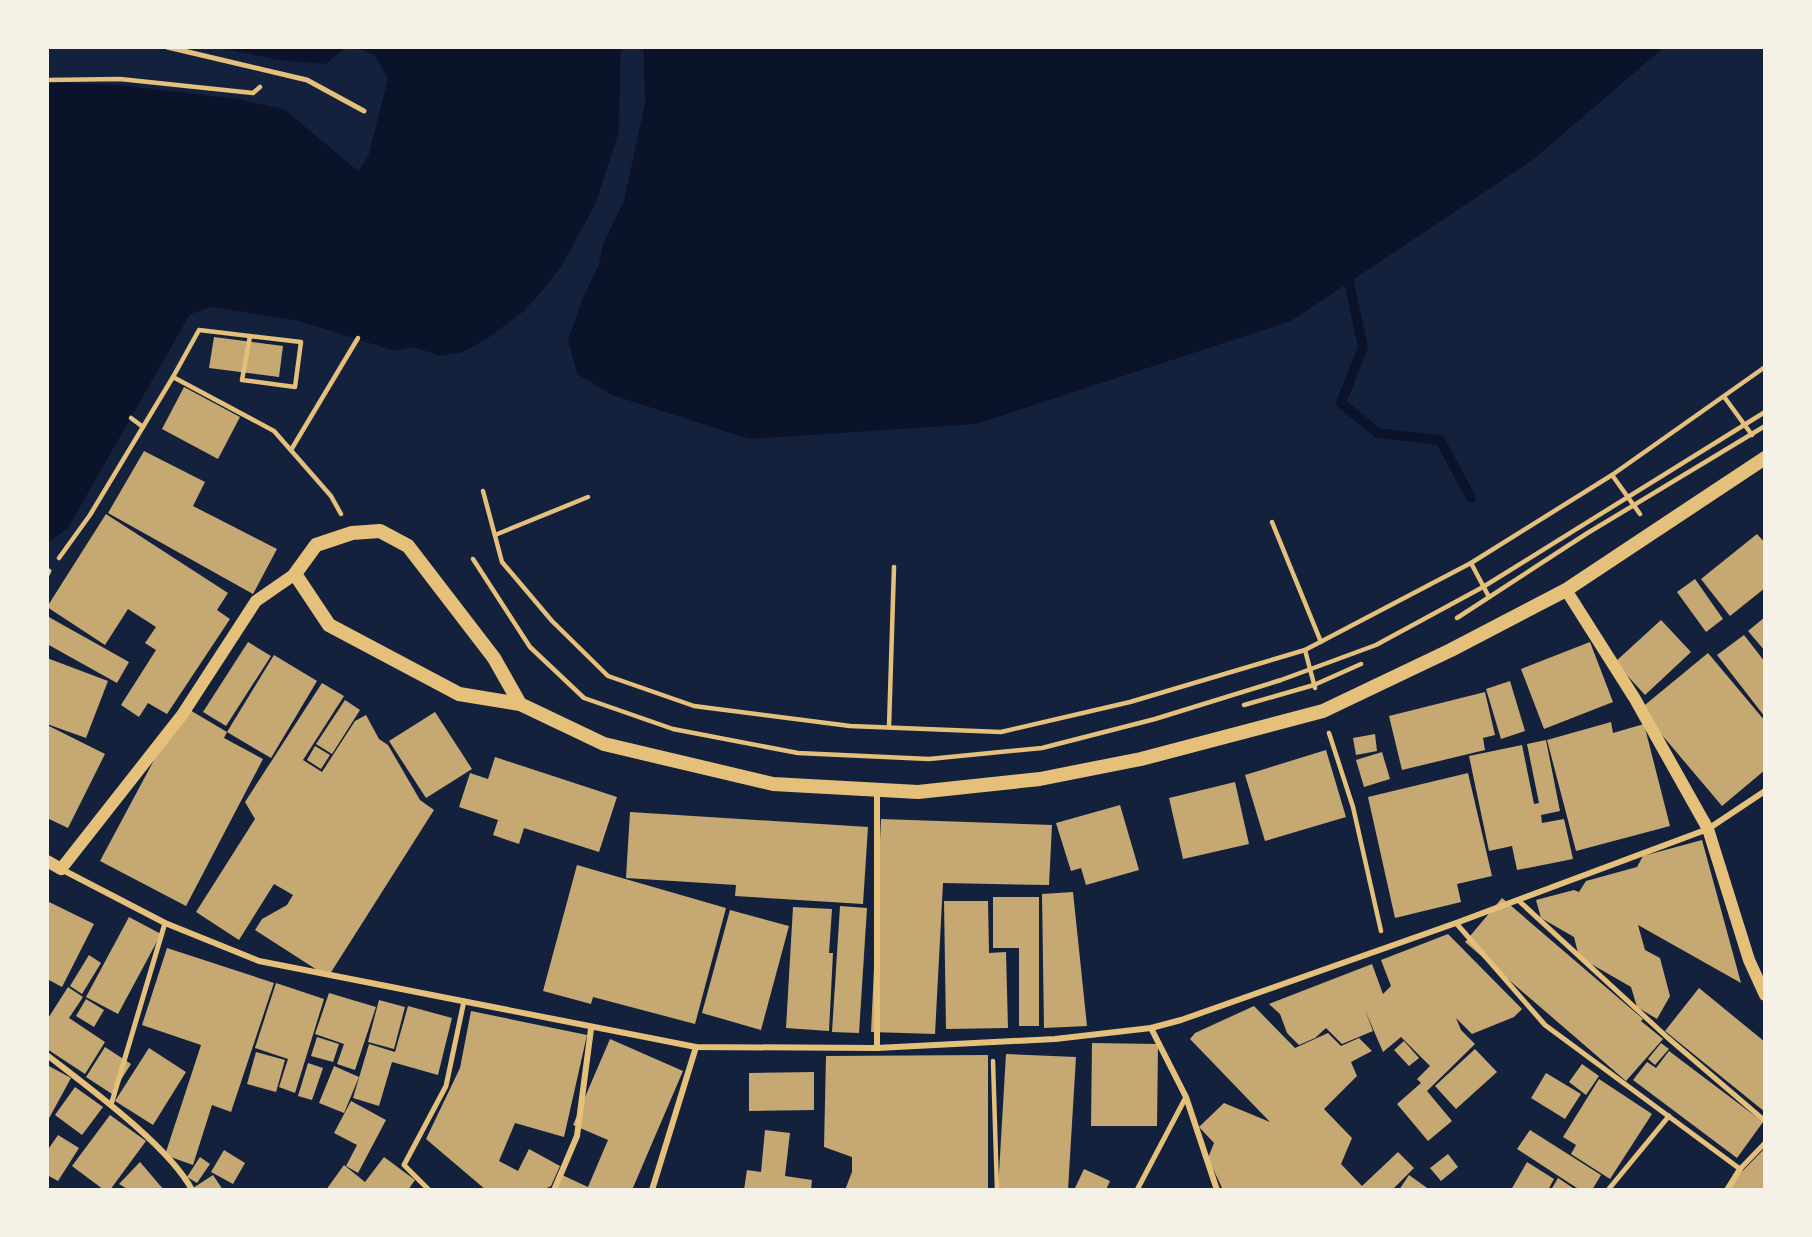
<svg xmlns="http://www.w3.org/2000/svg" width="1812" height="1237" font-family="Arial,sans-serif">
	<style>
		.water { fill: #0b132b }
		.pier { fill: #14213d }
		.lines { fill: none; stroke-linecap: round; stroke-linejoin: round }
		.stream { stroke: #0b132b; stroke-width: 10 }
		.building { fill: #c6a872 }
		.path { stroke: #e5c07b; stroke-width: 4.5 }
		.service { stroke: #e5c07b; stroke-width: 5 }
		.pedestrian { stroke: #e5c07b; stroke-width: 6 }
		.tertiary { stroke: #e5c07b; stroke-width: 12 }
		.secondary { stroke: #e5c07b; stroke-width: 14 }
	</style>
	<rect width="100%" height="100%" fill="#14213d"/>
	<g class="water">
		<polygon points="216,47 347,47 325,64 278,60"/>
		<polygon points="352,47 621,47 619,132 596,203 562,265 542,291 524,311 488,338 463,352 441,356 413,347 395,351 299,321 212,307 190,314 68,528 47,543 47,82 118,85 238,99 284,109 358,171 368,157 388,79 374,54"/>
		<polygon points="643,47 1664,47 1534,159 1291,321 976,424 749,439 612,395 577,374 568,340 582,300 599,264 603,244 624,200 645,102"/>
	</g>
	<g class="pier">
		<polygon points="621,47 624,47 622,133 600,204 585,231 581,231 596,203 619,132"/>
		<polygon points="640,47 643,47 645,102 624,200 603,244 602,239 621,199 641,101"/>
	</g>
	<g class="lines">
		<polyline class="stream" points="1349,282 1363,347 1341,403 1378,433 1440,440 1471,498"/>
	</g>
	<g class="building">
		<polygon points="214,337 283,346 279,377 209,368"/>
		<polygon points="184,387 240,417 218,459 162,429"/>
		<polygon points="144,451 205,482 193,506 277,549 253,594 108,513"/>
		<polygon points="106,514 228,593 217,610 230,619 167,714 148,703 139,717 121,705 156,650 145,643 156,627 128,609 105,645 47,607"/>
		<polygon points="1757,534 1765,543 1765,588 1730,616 1701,579"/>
		<polygon points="1695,579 1723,619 1706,632 1677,592"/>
		<polygon points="47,616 129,662 117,683 47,644"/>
		<polygon points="1765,617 1765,651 1748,631"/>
		<polygon points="1661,620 1691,652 1645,695 1615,662"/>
		<polygon points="1744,635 1765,662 1765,717 1717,655"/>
		<polygon points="248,642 271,656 226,726 203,712"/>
		<polygon points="1590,642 1613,702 1544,729 1521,669"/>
		<polygon points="1708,653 1765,721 1765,770 1722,806 1640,709"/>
		<polygon points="274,655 317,681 271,758 227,732 224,738 263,759 186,906 100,861 183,706 227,732"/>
		<polygon points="47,658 108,681 86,738 47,724"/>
		<polygon points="1510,681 1525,731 1501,739 1486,689"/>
		<polygon points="322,683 344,696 303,760 322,772 355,721 366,715 379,739 388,745 420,800 434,810 328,977 255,930 262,919 287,905 293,895 274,884 239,940 196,912 255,819 245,802"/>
		<polygon points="1485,692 1495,735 1483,738 1485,750 1402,770 1389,716"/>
		<polygon points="345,700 360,710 332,754 316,744"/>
		<polygon points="435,712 472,769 426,798 389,741"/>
		<polygon points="1611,722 1613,733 1644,724 1670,826 1576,851 1547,740"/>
		<polygon points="47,725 105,754 68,828 47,818"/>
		<polygon points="1375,734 1377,751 1356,755 1353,738"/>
		<polygon points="1546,740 1560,811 1541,815 1542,823 1564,819 1573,859 1517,870 1512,846 1489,851 1469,756 1522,745 1534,804 1539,803 1527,744"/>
		<polygon points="315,746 330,755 321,769 307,760"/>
		<polygon points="1326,750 1346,817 1265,841 1245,775"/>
		<polygon points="1382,752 1390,779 1364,787 1356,760"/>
		<polygon points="495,757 617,797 599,852 524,828 519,844 493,835 498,820 459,807 470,773 488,779"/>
		<polygon points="1468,773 1492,876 1457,884 1461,902 1395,918 1368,797"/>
		<polygon points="1235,782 1249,844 1183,859 1169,798"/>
		<polygon points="1120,805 1139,870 1086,885 1081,868 1071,871 1056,823"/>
		<polygon points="630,812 868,827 863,904 735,896 736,885 626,878"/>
		<polygon points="881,819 1052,825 1049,885 943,883 935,1034 871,1032"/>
		<polygon points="1702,840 1741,983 1638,925 1645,950 1660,958 1670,996 1657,1019 1637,1007 1631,987 1579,957 1574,937 1541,918 1536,900 1574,890 1579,892 1586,881 1637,867 1643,856"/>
		<polygon points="577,865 726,908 695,1024 593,997 591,1004 543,991"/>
		<polygon points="1073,892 1087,1026 1044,1028 1042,894"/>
		<polygon points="993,897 1039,897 1039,1026 1019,1026 1019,948 993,948"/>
		<polygon points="1502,898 1643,1019 1641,1021 1663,1039 1626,1081 1465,942"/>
		<polygon points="47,901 94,924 62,987 47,979"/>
		<polygon points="944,901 988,901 989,953 1006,952 1008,1028 946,1029"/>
		<polygon points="840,906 867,908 859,1033 832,1032"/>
		<polygon points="793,907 832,909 829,953 833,953 829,1031 786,1028"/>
		<polygon points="730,910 789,926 761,1030 702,1013"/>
		<polygon points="129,917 161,934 118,1014 86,997"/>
		<polygon points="1448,934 1522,1009 1514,1017 1472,1034 1456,1018 1461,1030 1475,1044 1427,1091 1452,1121 1428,1141 1397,1104 1421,1083 1417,1079 1430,1066 1401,1037 1383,1052 1365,1010 1373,1031 1342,1044 1326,1028 1315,1038 1299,1045 1287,1033 1280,1014 1269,1004 1372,964 1383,994 1391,986 1381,960"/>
		<polygon points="167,948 274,983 231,1112 212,1105 193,1165 165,1155 201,1045 142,1025"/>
		<polygon points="89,955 101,963 82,994 70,986"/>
		<polygon points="276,983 324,999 295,1093 279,1087 288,1059 255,1048"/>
		<polygon points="68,987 83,997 69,1018 105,1042 85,1074 47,1049 47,1020"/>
		<polygon points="1699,988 1765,1042 1765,1112 1665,1031"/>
		<polygon points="329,993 376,1007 355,1070 337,1064 344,1044 315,1034"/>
		<polygon points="86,999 104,1010 94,1027 76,1016"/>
		<polygon points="379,1000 405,1007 394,1049 368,1042"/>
		<polygon points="408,1006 452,1018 438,1075 392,1062 379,1106 353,1098 369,1044 395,1052"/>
		<polygon points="1254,1006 1295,1048 1328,1033 1341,1046 1359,1038 1372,1051 1351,1062 1357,1076 1324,1109 1352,1138 1341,1164 1362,1186 1398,1152 1414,1168 1392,1190 1223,1190 1208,1158 1214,1143 1199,1127 1224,1103 1270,1122 1190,1039 1195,1033"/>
		<polygon points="471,1011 587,1035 564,1137 515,1123 499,1161 518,1171 529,1149 560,1166 551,1186 543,1190 486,1190 426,1139 460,1068"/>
		<polygon points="317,1037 339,1044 333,1062 311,1056"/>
		<polygon points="610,1039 683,1071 632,1190 553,1190 560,1174 588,1187 608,1140 573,1125"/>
		<polygon points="1404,1041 1419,1058 1409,1066 1394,1050"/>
		<polygon points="1092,1043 1158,1044 1157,1126 1091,1126"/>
		<polygon points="1661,1043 1669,1049 1655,1065 1648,1059"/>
		<polygon points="105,1047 131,1064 112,1094 86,1077"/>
		<polygon points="149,1048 186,1072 153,1125 115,1101"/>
		<polygon points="1475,1049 1497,1072 1456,1109 1435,1086"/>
		<polygon points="1669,1051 1763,1122 1737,1158 1633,1080 1647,1062 1656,1068"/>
		<polygon points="256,1052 285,1060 276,1092 247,1084"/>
		<polygon points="1006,1054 1076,1057 1068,1190 998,1190"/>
		<polygon points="988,1055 988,1190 845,1190 852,1172 852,1157 824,1147 826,1056"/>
		<polygon points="308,1063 323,1068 312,1100 298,1096"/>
		<polygon points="1582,1064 1599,1076 1586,1095 1569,1082"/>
		<polygon points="47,1065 71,1078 47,1122"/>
		<polygon points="334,1066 359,1077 344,1113 319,1103"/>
		<polygon points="814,1072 814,1110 749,1111 749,1073"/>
		<polygon points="1546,1073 1581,1094 1565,1119 1531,1098"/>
		<polygon points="1599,1079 1652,1114 1610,1179 1571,1154 1576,1145 1563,1137"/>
		<polygon points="75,1087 103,1107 82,1135 55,1115"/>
		<polygon points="351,1101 386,1120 358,1173 346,1166 357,1145 334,1133"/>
		<polygon points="110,1115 146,1141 110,1190 104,1190 72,1166"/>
		<polygon points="765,1130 790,1133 785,1176 812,1180 811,1190 744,1190 747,1170 761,1172"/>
		<polygon points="1530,1130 1601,1175 1592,1190 1580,1190 1517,1149"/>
		<polygon points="58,1135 79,1148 58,1181 47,1175 47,1151"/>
		<polygon points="1765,1148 1765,1190 1724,1190"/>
		<polygon points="224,1150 245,1163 233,1184 211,1172"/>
		<polygon points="1448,1154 1458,1167 1441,1181 1430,1168"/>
		<polygon points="200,1157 210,1164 197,1183 187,1177"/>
		<polygon points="384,1157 415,1180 408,1190 326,1190 344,1165 365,1182"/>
		<polygon points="140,1162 164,1190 129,1190 119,1184"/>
		<polygon points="1527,1162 1554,1179 1548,1190 1511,1190"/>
		<polygon points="1084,1169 1110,1181 1106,1190 1075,1188"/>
		<polygon points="213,1175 223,1190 190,1190"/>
		<polygon points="1409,1175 1430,1190 1399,1190"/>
		<polygon points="1558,1178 1576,1190 1551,1190"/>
	</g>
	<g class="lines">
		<g class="path">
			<polyline points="47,80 120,79 253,93 260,87"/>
			<polyline points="173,377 199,330 301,342 295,387 242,380 250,336"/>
			<polyline points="1725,398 1752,435"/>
			<polyline points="131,418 143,427"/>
			<polyline points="291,450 358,338"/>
			<polyline points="1612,475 1640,514"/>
			<polyline points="483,491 502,562 552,621 608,676 694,706 850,726 1001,732 1130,702 1305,650 1471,563"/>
			<polyline points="1272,522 1321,642"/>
			<polyline points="495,535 588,497"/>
			<polyline points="59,558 90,515 173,377 274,431 331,496 341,514"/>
			<polyline points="473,559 530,647 584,698 673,729 798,753 929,759 1042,748 1155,719 1281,680 1376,645 1483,587 1765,412"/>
			<polyline points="1489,597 1471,563 1612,475 1765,367"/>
			<polyline points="1457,618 1586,534 1765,426"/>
			<polyline points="1305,650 1315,688"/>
			<polyline points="1244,705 1314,685 1361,664"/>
			<polyline points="889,727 894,567"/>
			<polyline points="1329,733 1353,807 1381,931"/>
			<polyline points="993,1061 997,1190"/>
		</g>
		<g class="service">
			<polyline points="167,47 307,80 364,111"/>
			<polyline points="47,575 49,571"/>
			<polyline points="1518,900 1668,1038 1765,1121"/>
			<polyline points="1456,923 1545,1025 1740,1169 1765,1143"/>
			<polyline points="111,1105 165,923"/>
			<polyline points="429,1190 404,1165 446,1086 464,1001"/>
			<polyline points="1137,1190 1186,1097"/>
			<polyline points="1608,1190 1669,1116"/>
		</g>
		<g class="pedestrian">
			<polyline points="877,791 877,1048"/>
			<polyline points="61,869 165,923 259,961 696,1047 877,1048 1055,1039 1151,1028 1181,1020 1456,923 1708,829 1765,791"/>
			<polyline points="1151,1028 1186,1097 1217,1190"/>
			<path d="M47 1055C88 1087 169 1146 192 1190"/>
			<polyline points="554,1190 577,1136 591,1029"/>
			<polyline points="652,1190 696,1047"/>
			<polyline points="1727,1190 1740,1169"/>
		</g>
		<g class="tertiary">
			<polyline points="1566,590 1635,699 1708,829 1749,960 1765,995"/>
			<polyline points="47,861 61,869 182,715 256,601 295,574"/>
		</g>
		<polyline class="secondary" points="520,704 494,658 408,546 380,531 352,533 316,545 295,574 329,625 459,694 520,704 604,744 773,784 918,792 1040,779 1141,759 1323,711 1451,650 1566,590 1765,458"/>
	</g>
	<rect width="1812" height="1237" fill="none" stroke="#f6f1e7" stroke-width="98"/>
</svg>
